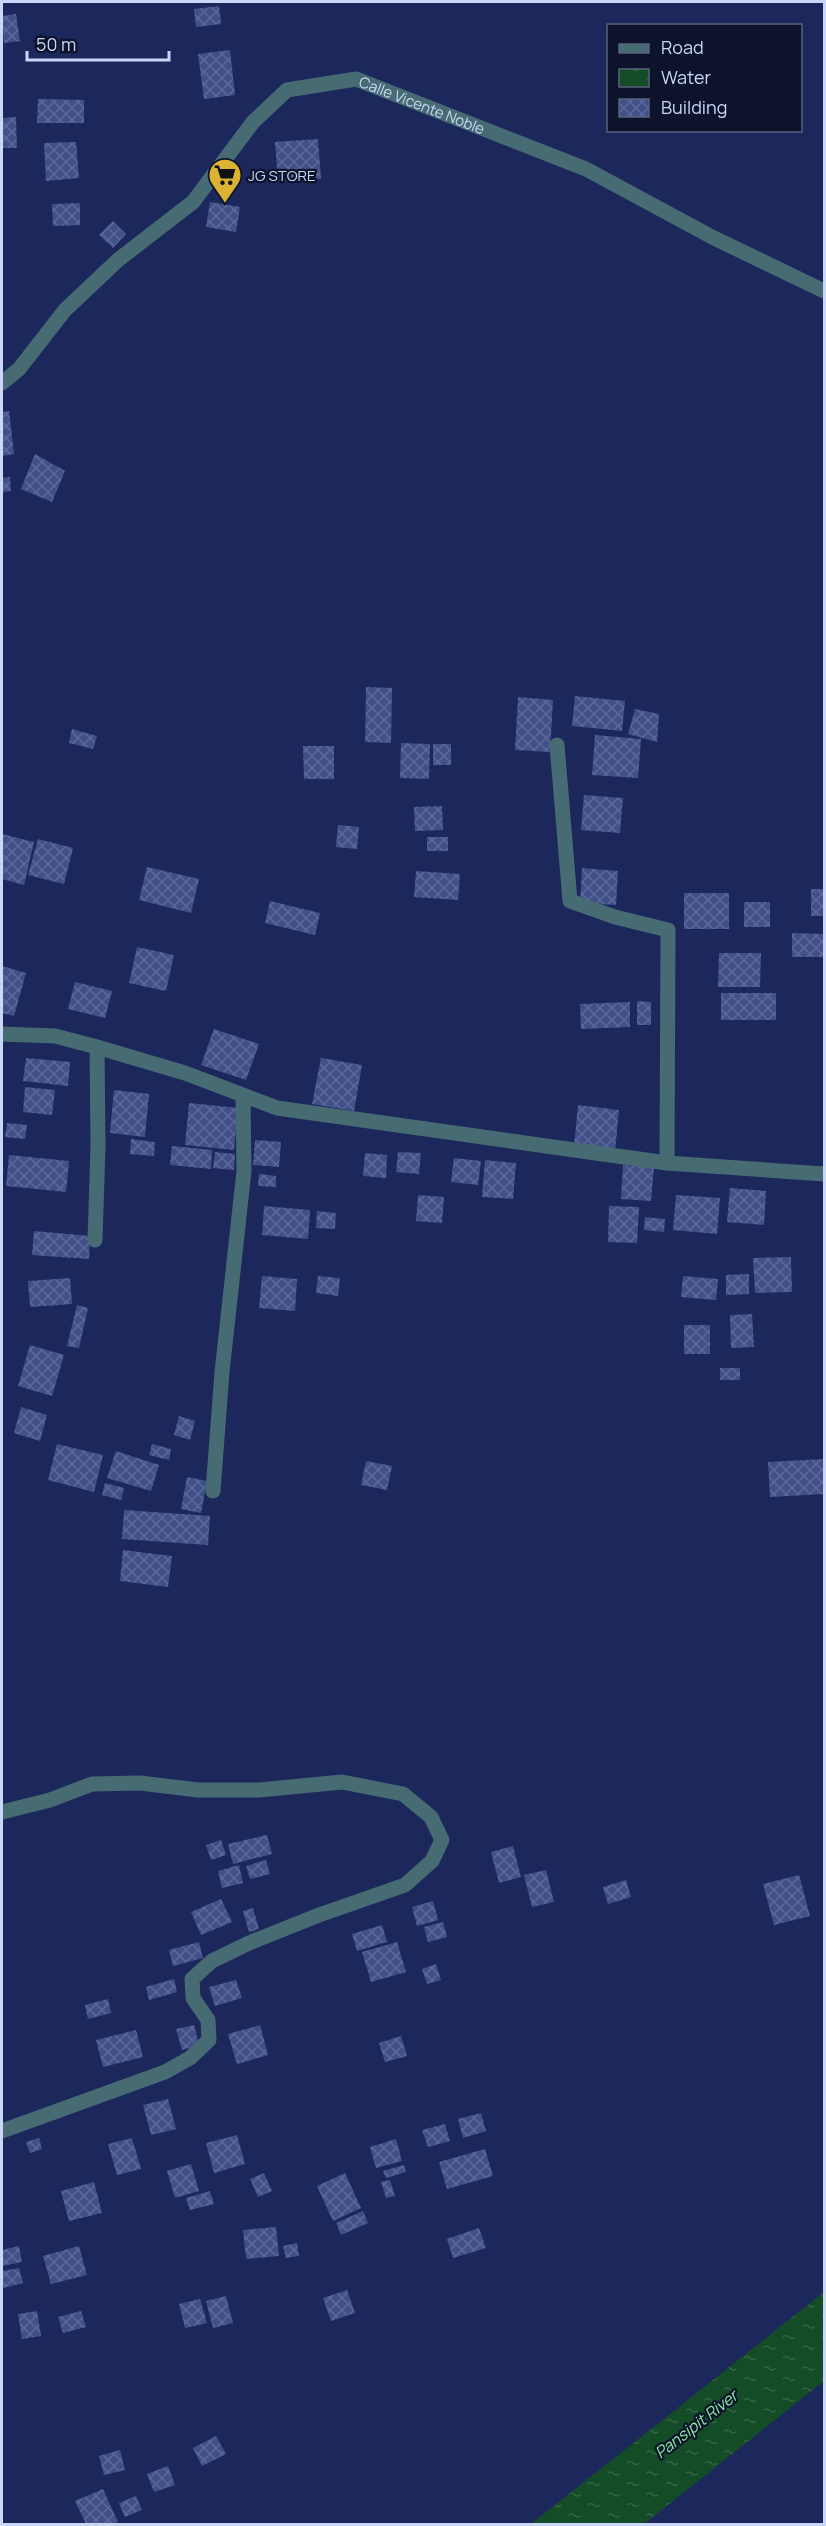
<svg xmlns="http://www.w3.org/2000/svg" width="826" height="2526" font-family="Manrope,sans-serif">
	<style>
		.water { fill: url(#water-ripples) }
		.building { fill: url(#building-cross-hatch) }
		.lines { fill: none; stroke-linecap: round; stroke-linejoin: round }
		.minor { stroke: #476b72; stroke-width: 15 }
		.tertiary { stroke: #476b72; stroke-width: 15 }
		.labels { text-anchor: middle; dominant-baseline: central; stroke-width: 4.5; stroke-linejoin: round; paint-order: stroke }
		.street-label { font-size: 15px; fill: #cbd7f8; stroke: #0d132a }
		.poi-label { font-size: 15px; fill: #cbd7f8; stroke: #0d132a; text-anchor: start }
		.water-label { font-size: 16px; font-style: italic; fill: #89eba1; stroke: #0d132a }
	</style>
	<defs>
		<pattern id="water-ripples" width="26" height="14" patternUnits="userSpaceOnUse" patternTransform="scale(1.5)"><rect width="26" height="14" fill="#134c26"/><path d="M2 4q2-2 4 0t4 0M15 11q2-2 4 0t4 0" fill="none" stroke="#346546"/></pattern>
		<pattern id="building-cross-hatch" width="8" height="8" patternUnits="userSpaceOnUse" patternTransform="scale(1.5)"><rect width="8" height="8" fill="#415089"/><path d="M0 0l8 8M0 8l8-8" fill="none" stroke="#5b689a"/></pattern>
	</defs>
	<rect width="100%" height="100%" fill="#1c275c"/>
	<polygon class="water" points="824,2292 824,2381 644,2524 531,2524"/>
	<g class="building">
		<polygon points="219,6 221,24 196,27 194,9"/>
		<polygon points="16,14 20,41 4,43 2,16"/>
		<polygon points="230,50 235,95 204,99 198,54"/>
		<polygon points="38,99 84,100 84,123 37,123"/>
		<polygon points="16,117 17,148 2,148 2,118"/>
		<polygon points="318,139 321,179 278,181 275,142"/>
		<polygon points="76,142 79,178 46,181 44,143"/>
		<polygon points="210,202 240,207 236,232 206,227"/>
		<polygon points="80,203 80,225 53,226 52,204"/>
		<polygon points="113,221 126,234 113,248 99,235"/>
		<polygon points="9,411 14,454 2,456 2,412"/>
		<polygon points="35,454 65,471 52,502 21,489"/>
		<polygon points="10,477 11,491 2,492 2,478"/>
		<polygon points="366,687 392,688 391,743 365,742"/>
		<polygon points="575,696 625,701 622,731 572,726"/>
		<polygon points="518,697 553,700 550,752 515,750"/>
		<polygon points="635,709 659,714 657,742 628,734"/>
		<polygon points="72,729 97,736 93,749 69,743"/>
		<polygon points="595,735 641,739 638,778 592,775"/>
		<polygon points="401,743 430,744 429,779 400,778"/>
		<rect x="433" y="744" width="18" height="21"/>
		<polygon points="303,746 334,746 334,779 304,779"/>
		<polygon points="584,795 623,798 620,833 581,830"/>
		<polygon points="442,806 443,830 415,831 414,807"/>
		<polygon points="338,825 359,827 357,849 336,847"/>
		<polygon points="2,834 34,842 24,885 2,879"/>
		<rect x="427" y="837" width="21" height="14"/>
		<polygon points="38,839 73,848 64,884 28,875"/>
		<polygon points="147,867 199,879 191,913 139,900"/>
		<polygon points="582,868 618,871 616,905 580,903"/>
		<polygon points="416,871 460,874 458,900 414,897"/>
		<rect x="811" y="889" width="13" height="27"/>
		<rect x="684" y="893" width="45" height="36"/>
		<polygon points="270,901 320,913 315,935 265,923"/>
		<rect x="744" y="902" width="26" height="25"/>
		<polygon points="792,933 824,934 824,957 792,957"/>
		<polygon points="137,947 174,955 166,991 129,983"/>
		<polygon points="719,953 761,953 760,987 718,987"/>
		<polygon points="2,966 26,973 14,1016 2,1013"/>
		<polygon points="75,982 112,991 105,1018 68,1009"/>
		<rect x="721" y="993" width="55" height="27"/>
		<polygon points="637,1001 651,1002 651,1025 637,1025"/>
		<polygon points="630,1002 630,1027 581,1029 580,1004"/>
		<polygon points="214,1029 259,1044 246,1080 201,1065"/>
		<polygon points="26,1058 70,1062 68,1086 23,1081"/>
		<polygon points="321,1058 362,1065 354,1111 312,1104"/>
		<polygon points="25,1087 55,1090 52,1115 23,1112"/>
		<polygon points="114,1090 149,1094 145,1137 110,1133"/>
		<polygon points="189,1103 238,1108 234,1150 185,1145"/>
		<polygon points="578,1105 619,1110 615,1151 574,1146"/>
		<polygon points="7,1123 27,1125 25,1139 5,1137"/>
		<polygon points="131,1139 155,1142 154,1156 130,1154"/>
		<polygon points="255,1140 281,1142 279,1167 253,1165"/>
		<polygon points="172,1146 212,1150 211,1169 170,1165"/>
		<polygon points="215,1152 235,1154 234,1170 213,1168"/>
		<polygon points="398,1152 421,1153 419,1174 396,1172"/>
		<polygon points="365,1153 387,1155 386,1178 363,1176"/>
		<polygon points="9,1155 69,1161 66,1192 6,1186"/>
		<polygon points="454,1158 481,1161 478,1185 451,1182"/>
		<polygon points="485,1160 516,1163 513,1199 482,1197"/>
		<polygon points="623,1165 654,1167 651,1201 621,1199"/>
		<polygon points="259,1174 276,1176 276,1187 258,1186"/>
		<polygon points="730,1188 766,1191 764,1225 727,1222"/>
		<polygon points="418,1195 444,1197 442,1223 416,1221"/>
		<polygon points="676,1195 720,1198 717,1234 673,1230"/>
		<polygon points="264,1206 310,1210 308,1239 262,1235"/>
		<polygon points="609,1206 639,1207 637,1243 608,1242"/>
		<polygon points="317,1211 336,1213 335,1229 316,1228"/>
		<polygon points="645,1217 665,1219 664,1232 644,1230"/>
		<polygon points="34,1231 90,1236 89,1259 32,1255"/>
		<polygon points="791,1257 792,1292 755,1293 753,1258"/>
		<polygon points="749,1274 749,1294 726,1295 726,1275"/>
		<polygon points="262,1276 297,1279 295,1311 259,1308"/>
		<polygon points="318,1276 340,1278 338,1296 316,1293"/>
		<polygon points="683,1276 718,1279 716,1300 681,1297"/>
		<polygon points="70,1278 72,1304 30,1307 28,1281"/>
		<polygon points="77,1305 88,1308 79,1348 67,1346"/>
		<polygon points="752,1314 754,1347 731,1348 730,1315"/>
		<rect x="684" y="1325" width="26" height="29"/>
		<polygon points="30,1345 64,1355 52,1396 18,1386"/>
		<rect x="720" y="1368" width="20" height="12"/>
		<polygon points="21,1407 47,1415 40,1441 14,1433"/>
		<polygon points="179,1416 195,1421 190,1440 174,1435"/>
		<polygon points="57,1444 103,1455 94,1492 48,1480"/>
		<polygon points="152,1444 171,1449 169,1460 149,1455"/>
		<polygon points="116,1451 159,1465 151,1491 107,1478"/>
		<polygon points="824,1459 824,1494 770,1497 768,1462"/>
		<polygon points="366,1461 392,1466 387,1490 361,1485"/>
		<polygon points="187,1477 207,1481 201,1513 181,1509"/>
		<polygon points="105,1483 124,1488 121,1500 102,1495"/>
		<polygon points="124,1510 210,1516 208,1545 122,1539"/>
		<polygon points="123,1550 172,1556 168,1587 120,1581"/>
		<polygon points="267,1835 272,1854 233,1864 228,1844"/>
		<polygon points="221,1840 226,1855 211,1860 206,1845"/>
		<polygon points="513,1846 521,1877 499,1883 491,1852"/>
		<polygon points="266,1860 270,1874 250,1879 246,1866"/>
		<polygon points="239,1865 243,1883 222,1888 218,1871"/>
		<polygon points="546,1870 554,1902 532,1907 524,1875"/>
		<polygon points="799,1875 810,1916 774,1925 763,1884"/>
		<polygon points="626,1880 631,1897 608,1904 603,1887"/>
		<polygon points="221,1899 232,1922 201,1935 191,1912"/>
		<polygon points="433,1901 438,1920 417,1926 412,1907"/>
		<polygon points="253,1908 259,1929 249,1932 243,1911"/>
		<polygon points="443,1922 447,1937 428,1942 424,1927"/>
		<polygon points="382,1925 387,1942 357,1951 352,1934"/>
		<polygon points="199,1942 203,1958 173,1966 169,1950"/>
		<polygon points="397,1942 406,1972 371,1982 362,1952"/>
		<polygon points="436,1964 441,1980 427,1984 422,1969"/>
		<polygon points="174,1979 177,1992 149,2000 146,1987"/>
		<polygon points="236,1980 242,1998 215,2006 209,1987"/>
		<polygon points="108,1999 111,2013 88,2019 85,2005"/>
		<polygon points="194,2025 199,2045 182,2050 176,2029"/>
		<polygon points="260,2025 268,2055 237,2064 228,2034"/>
		<polygon points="136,2030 143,2057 103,2067 96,2040"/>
		<polygon points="401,2036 407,2056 385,2062 379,2043"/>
		<polygon points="168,2099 176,2129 151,2135 143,2105"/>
		<polygon points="481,2113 486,2131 463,2138 458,2119"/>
		<polygon points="445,2124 450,2141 428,2147 422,2130"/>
		<polygon points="237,2135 245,2164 214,2173 206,2143"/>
		<polygon points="39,2138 42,2149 30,2153 26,2142"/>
		<polygon points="132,2138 141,2169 117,2175 108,2144"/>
		<polygon points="396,2139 402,2161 376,2168 370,2147"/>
		<polygon points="485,2149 493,2176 447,2189 439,2162"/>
		<polygon points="191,2164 199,2191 175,2198 167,2171"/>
		<polygon points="404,2165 406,2172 386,2178 383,2171"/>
		<polygon points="264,2173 272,2191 258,2197 250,2179"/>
		<polygon points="345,2173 361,2208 333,2221 317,2186"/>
		<polygon points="390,2180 395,2196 386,2198 381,2182"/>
		<polygon points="94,2182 102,2213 69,2221 61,2191"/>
		<polygon points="210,2191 214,2204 190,2210 186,2198"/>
		<polygon points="363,2211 368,2223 341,2235 336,2223"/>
		<polygon points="276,2227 279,2256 246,2259 243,2230"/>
		<polygon points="479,2228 486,2248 453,2258 447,2239"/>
		<polygon points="297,2243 299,2256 286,2258 283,2246"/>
		<polygon points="19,2246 22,2262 2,2266 2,2250"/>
		<polygon points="79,2246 87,2275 51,2284 43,2256"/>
		<polygon points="19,2268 23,2283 3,2288 2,2271"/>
		<polygon points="347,2290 355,2313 331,2321 323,2298"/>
		<polygon points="226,2296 233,2323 213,2328 206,2301"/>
		<polygon points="200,2299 207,2323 185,2328 179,2304"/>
		<polygon points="37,2311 41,2336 22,2339 18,2314"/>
		<polygon points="81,2311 86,2327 63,2333 58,2317"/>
		<polygon points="216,2436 226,2454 202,2466 193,2448"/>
		<polygon points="120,2450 125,2470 104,2475 99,2456"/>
		<polygon points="168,2466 175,2485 154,2492 147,2474"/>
		<polygon points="103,2489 118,2522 111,2524 86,2524 75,2501"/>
		<polygon points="136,2496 142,2510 125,2517 119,2503"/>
	</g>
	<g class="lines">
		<g class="minor">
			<polyline points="557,745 570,901 615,917 668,930 667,1163"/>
			<polyline points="2,1034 55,1036 97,1047 185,1073 277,1108 667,1163 824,1174"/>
			<polyline points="95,1240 98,1146 97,1047"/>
			<polyline points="213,1491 222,1372 244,1171 243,1096"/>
			<polyline points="2,1812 50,1800 92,1784 140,1783 198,1790 259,1790 342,1782 403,1794 431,1817 442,1840 432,1861 405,1885 319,1915 249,1943 212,1961 192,1979 193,1998 208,2020 209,2040 190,2058 165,2072 2,2131"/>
		</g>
		<path class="tertiary" id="s1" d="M2 383 19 369 65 310 118 260 193 202 253 122 287 90 356 79 586 169 712 237 824 291"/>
	</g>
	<defs>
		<g id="supermarket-pin" transform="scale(1.725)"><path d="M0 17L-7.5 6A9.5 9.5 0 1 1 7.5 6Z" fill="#dab333" stroke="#0d132a"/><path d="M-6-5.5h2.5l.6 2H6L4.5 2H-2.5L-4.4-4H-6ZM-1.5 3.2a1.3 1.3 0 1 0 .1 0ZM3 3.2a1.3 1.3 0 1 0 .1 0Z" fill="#111"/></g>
	</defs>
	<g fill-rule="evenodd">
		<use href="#supermarket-pin" x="225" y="175"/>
	</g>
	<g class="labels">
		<g class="street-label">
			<text stroke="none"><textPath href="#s1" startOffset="552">Calle Vicente Noble</textPath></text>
		</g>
		<g class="poi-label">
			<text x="248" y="175">JG STORE</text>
		</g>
		<g class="water-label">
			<text transform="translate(696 2424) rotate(-38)">Pansipit River</text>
		</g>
	</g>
	<rect width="826" height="2526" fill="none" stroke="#cbd7f8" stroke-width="6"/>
	<rect x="607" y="24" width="195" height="108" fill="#0d132a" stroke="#59617c" stroke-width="1.5"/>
	<rect x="619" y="44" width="30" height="9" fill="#476b72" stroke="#59617c" stroke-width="1.5"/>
	<text x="661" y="54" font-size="18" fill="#cbd7f8">Road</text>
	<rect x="619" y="69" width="30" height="18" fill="url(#water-ripples)" stroke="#59617c" stroke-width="1.5"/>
	<text x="661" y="84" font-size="18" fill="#cbd7f8">Water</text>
	<rect x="619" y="99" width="30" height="18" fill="url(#building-cross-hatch)" stroke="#59617c" stroke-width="1.5"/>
	<text x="661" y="114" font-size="18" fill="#cbd7f8">Building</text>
	<path d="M27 51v9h142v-9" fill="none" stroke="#cbd7f8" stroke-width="3"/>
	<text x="36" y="51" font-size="18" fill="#cbd7f8" stroke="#0d132a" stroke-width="4.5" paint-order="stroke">50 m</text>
</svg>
